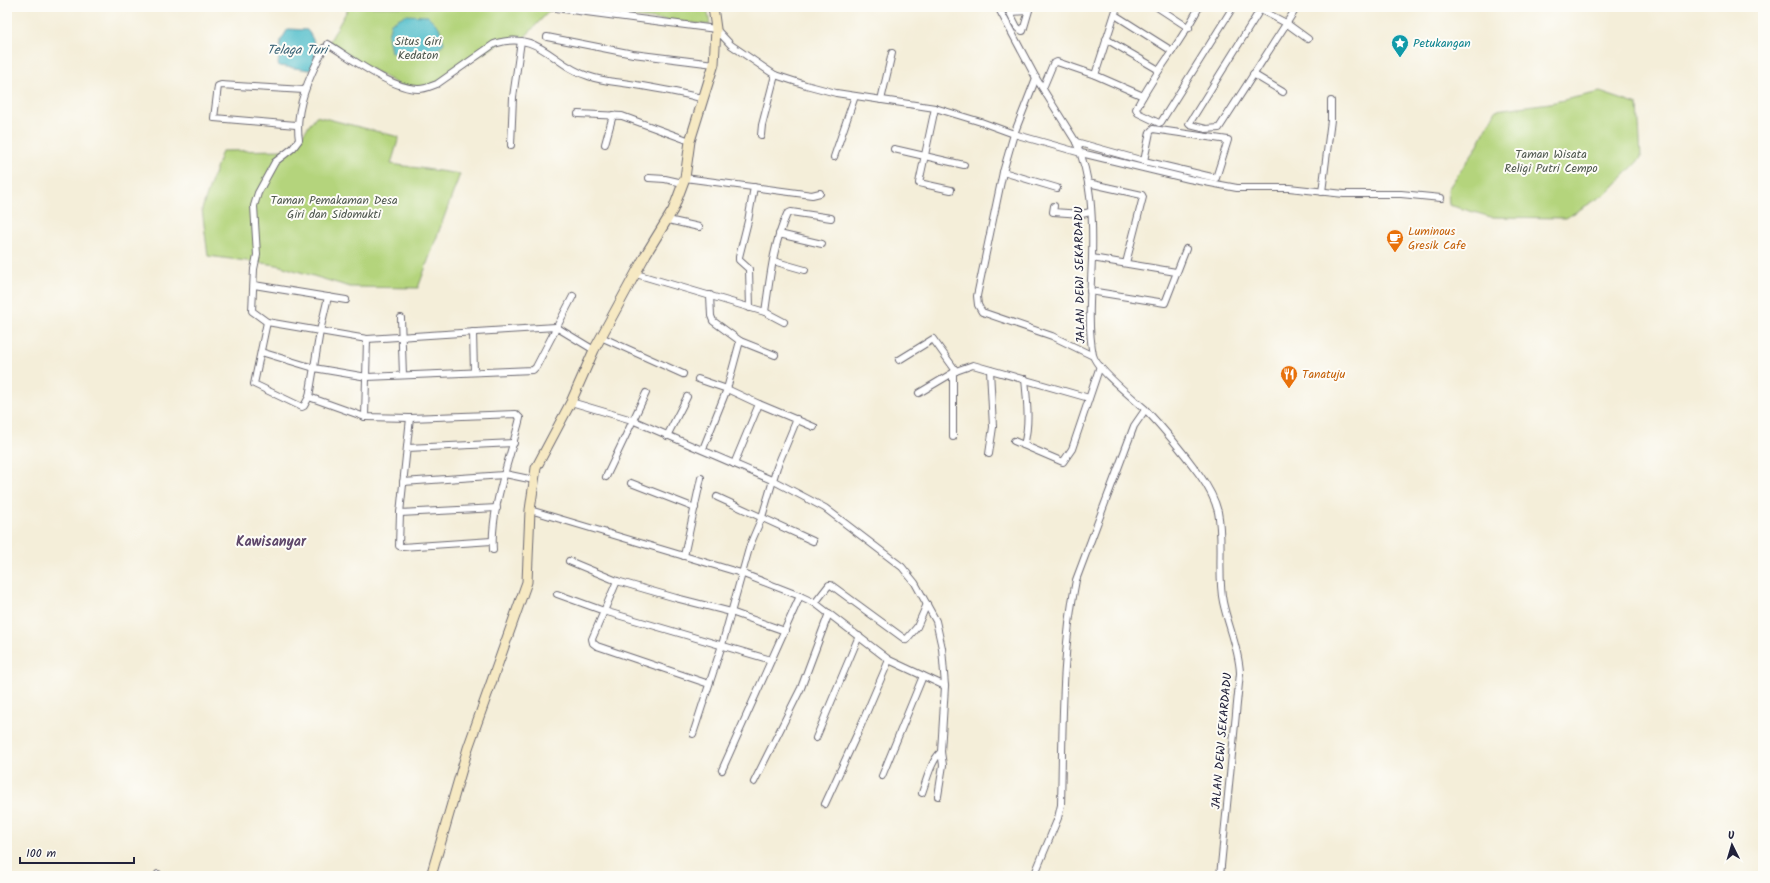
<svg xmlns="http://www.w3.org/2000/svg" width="1770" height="883" font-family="Kalam,sans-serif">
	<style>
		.green { fill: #b4d47c; stroke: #6b7b5c }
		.water { fill: #51beca; stroke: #3a7082 }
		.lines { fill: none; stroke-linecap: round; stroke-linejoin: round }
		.street-casing { stroke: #6c6972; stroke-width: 8 }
		.secondary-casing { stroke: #6c6972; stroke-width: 11 }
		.street { stroke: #fff; stroke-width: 6 }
		.secondary { stroke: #f6e9c3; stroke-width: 9 }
		.labels { text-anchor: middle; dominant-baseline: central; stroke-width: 4; stroke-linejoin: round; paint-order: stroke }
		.park-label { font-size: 12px; fill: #4e574e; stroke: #fdfcf7 }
		.culture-label { font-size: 12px; fill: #0d838f; stroke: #fdfcf7; text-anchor: start }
		.food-label { font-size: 12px; fill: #c56008; stroke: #fdfcf7; text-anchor: start }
		.street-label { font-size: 12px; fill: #22223b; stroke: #fdfcf7 }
		.water-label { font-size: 13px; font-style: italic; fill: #356074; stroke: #fdfcf7 }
		.quarter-label { font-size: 14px; font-weight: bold; fill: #5e476a; stroke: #fdfcf7 }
	</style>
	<rect width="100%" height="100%" fill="#fdfcf7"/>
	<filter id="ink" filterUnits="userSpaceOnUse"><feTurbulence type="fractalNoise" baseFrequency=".025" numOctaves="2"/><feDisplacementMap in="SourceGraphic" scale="8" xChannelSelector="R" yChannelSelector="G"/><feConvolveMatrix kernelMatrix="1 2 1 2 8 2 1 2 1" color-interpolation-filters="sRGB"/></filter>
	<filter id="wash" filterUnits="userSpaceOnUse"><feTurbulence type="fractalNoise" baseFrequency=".012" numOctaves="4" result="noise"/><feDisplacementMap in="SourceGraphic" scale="16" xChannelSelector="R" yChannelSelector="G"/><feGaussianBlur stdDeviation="0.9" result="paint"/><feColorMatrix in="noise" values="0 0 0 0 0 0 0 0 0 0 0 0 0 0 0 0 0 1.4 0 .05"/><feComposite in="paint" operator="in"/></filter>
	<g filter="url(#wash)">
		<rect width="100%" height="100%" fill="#f4eed9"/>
		<g class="green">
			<polygon points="349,7 707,7 710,25 552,8 521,41 505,40 428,88 399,85 328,44"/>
			<polygon points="1600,92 1638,105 1641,158 1607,193 1566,218 1491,217 1449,205 1448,189 1476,148 1496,110 1550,103"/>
			<polygon points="316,116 399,137 391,164 460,174 418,288 350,287 277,265 208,256 202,209 222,151 287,150 293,148"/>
		</g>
		<g class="water">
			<polygon points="405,15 428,16 439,27 444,43 432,56 407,55 391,52 388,36 391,23"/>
			<path d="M288 29 307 30C316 40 319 59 310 70L279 66 278 64 281 40Z"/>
		</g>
	</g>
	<g filter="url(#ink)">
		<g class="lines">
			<g class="street-casing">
				<g id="street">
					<polyline points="548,7 716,29 731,45 766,69 775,75 806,85 836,93 935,108 981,122 1014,134 1081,153 1189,179 1237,188 1289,188 1344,194 1401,194 1441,198"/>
					<path d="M998 7 1036 78 1076 142C1092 178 1093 220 1092 258 1091 290 1087 323 1093 355 1096 369 1133 398 1145 409 1164 429 1183 452 1199 474 1207 485 1215 499 1218 512 1224 542 1217 573 1223 602 1228 626 1239 648 1240 673L1220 876"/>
					<polyline points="1007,7 1017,27 1022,31 1023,31 1030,7"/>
					<polyline points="1157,7 1189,28"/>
					<path d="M1199 7C1181 43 1154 73 1136 109L1138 113 1159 123 1161 122 1233 7"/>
					<polyline points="1255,7 1286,23 1308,39"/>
					<polyline points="1260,10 1189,124 1190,125 1206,129 1219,128 1297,7"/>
					<polyline points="1010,12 1028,11"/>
					<polyline points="1115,15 1172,51"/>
					<polyline points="547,37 633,54 714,64"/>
					<polyline points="1106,39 1159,70"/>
					<path d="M328 44C351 58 393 90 419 89 426 89 431 86 437 84L494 44C539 29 552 65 588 76 601 81 616 82 630 84 655 88 680 92 704 99"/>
					<path d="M324 48C310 75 294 109 299 140L293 148 275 162 258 193 254 206 257 255 254 269 252 311 267 322 367 339 556 327 594 350"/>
					<polyline points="1253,74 1283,92"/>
					<polyline points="1095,75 1117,7"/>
					<polyline points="1036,78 1014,134 1003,172 977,296 978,305 982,312 1052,336 1093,356"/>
					<polyline points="1043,88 1053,64 1057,62 1095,75 1143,96"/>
					<polyline points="881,100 892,53"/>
					<polyline points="935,108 919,183 951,190"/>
					<polyline points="578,114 622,116 690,141"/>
					<polyline points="296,125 214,118 218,86 221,85 304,90"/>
					<polygon points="1153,129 1228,140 1216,178 1144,161 1150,132"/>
					<polyline points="761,135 762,125 775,75"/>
					<polyline points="1076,142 1144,161"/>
					<polyline points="605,144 613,115"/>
					<polyline points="511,145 513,97 521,41"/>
					<polyline points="894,149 964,165"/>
					<polyline points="834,157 855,96"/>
					<polyline points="1003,172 1057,188"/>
					<polyline points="649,178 665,179 683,183"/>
					<polyline points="685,178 812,195 820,193"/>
					<polyline points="1088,183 1142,195 1143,197 1126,263"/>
					<polyline points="1322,192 1331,120 1331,101"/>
					<polyline points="1054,206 1053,212 1082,214 1090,212"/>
					<polyline points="668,220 699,227"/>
					<polyline points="779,234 822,244"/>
					<polyline points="1092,258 1176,272"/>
					<polyline points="773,261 805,270"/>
					<path d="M636 274 765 312C770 278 773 245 787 214L791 212 831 218"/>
					<polyline points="254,285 346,300"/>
					<polyline points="1090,291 1165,303 1186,249"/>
					<polyline points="710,295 711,316 713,321 740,341"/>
					<polyline points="750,308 749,269 739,260 739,257 748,221 754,187"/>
					<polyline points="765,312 784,322"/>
					<polyline points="401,318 403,375"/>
					<polyline points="267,322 254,384 302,407 304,406 309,397 320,331 328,297"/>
					<polyline points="473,332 474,372"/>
					<polyline points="601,337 683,374"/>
					<polyline points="261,352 314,368 367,377 533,370 536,367 573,296"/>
					<polyline points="899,360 933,339 956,371"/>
					<polyline points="953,373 953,437"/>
					<polyline points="698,379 727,389 759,404 814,427"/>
					<polyline points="919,393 956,371 973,365 1089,398"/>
					<path d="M309 397 365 417 410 418 516 414 520 418C510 459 490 508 493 550"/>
					<polyline points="571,402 632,420 774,481 825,508 902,567 915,583 936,621 942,648 945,686 941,752 943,765 938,796"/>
					<polyline points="365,417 367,339"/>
					<polyline points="410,418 400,513 399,546 402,547 492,541"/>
					<polyline points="667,436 687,397"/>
					<polyline points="1014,441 1063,462 1072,449 1100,366"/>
					<path d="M1024 445C1030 423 1027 401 1025 379"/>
					<polyline points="407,448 514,443"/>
					<polyline points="703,449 727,389 740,341 775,355"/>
					<polyline points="989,454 993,427 990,370"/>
					<polyline points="734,464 759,404"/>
					<polyline points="505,474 534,480"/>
					<polyline points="606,477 646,393"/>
					<polyline points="403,482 504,475"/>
					<polyline points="631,483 695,508"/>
					<polyline points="717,497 813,541"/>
					<polyline points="530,510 741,573 800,596 815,603 889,660 945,686"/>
					<polyline points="400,513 497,508"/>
					<polyline points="684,556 701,478"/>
					<polyline points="569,561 617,581 676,598 731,612 785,631"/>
					<polyline points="617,581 592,639 593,643 597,646 709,684"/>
					<polyline points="557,594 604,611 771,660"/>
					<polyline points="815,603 829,585 831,585 906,640 917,627 927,604"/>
					<polyline points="693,734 722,645 750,545 762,517 777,467 797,419"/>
					<polyline points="816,738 859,636"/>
					<polyline points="722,770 800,596"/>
					<polyline points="882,776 923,676"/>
					<polyline points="754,782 801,688 829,613"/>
					<path d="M922 793C927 779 931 761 941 752"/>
					<polyline points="825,804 859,730 889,660"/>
					<polyline points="158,874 158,876"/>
					<path d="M1034 876 1058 818 1061 805C1063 730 1061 654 1076 580L1134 426 1145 410"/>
				</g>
			</g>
			<g class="secondary-casing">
				<polyline id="secondary" points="431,876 468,748 527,582 530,510 536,468 571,402 594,350 646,254 673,210 685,178 690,141 714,64 716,29 713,7"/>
			</g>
			<use href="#street" class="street"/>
			<use href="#secondary" class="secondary"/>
		</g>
	</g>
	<defs>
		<g id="sight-pin" transform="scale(0.9)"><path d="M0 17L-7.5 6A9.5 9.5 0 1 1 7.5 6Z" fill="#0f9aa8" stroke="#fdfcf7"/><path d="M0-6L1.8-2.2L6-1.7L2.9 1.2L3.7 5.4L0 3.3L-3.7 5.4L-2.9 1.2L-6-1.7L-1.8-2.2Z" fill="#fff"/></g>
		<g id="cafe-pin" transform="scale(0.9)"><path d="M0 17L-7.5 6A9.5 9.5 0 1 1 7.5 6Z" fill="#e8710a" stroke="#fdfcf7"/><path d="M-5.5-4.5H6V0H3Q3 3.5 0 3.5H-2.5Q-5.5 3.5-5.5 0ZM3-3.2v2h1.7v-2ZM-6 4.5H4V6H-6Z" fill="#fff"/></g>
		<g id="restaurant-pin" transform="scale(0.9)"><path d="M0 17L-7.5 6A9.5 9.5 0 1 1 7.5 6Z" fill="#e8710a" stroke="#fdfcf7"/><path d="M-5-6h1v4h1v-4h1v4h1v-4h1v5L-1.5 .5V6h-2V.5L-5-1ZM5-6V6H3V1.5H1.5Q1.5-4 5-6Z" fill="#fff"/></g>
	</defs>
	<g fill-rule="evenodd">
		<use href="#sight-pin" x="1400" y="43"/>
		<use href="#cafe-pin" x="1395" y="238"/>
		<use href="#restaurant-pin" x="1289" y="374"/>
	</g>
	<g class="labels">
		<g class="park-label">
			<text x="418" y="41">Situs Giri<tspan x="418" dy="14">Kedaton</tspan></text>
			<text x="1551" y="154">Taman Wisata<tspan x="1551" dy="14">Religi Putri Cempo</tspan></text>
			<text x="334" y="200">Taman Pemakaman Desa<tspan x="334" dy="14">Giri dan Sidomukti</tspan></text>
		</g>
		<g class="culture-label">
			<text x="1413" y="43">Petukangan</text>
		</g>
		<g class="food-label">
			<text x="1408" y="231">Luminous<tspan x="1408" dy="14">Gresik Cafe</tspan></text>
			<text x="1302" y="374">Tanatuju</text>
		</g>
		<g class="street-label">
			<text transform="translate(1080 275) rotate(-91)">JALAN DEWI SEKARDADU</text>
			<text transform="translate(1222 741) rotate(-85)">JALAN DEWI SEKARDADU</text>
		</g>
		<g class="water-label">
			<text x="297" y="50">Telaga Turi</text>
		</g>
		<g class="quarter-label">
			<text x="271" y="542">Kawisanyar</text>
		</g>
	</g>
	<rect width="1770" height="883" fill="none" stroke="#fdfcf7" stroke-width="24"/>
	<g transform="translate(1732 845) rotate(355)" stroke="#fdfcf7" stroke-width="3" paint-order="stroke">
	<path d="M0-3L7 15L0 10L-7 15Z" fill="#22223b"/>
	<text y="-6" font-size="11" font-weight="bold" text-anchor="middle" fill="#22223b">U</text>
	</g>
	<path d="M20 857v6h114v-6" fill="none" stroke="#22223b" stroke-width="2"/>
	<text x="26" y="857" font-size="12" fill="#22223b" stroke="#fdfcf7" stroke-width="3" paint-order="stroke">100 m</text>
</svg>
